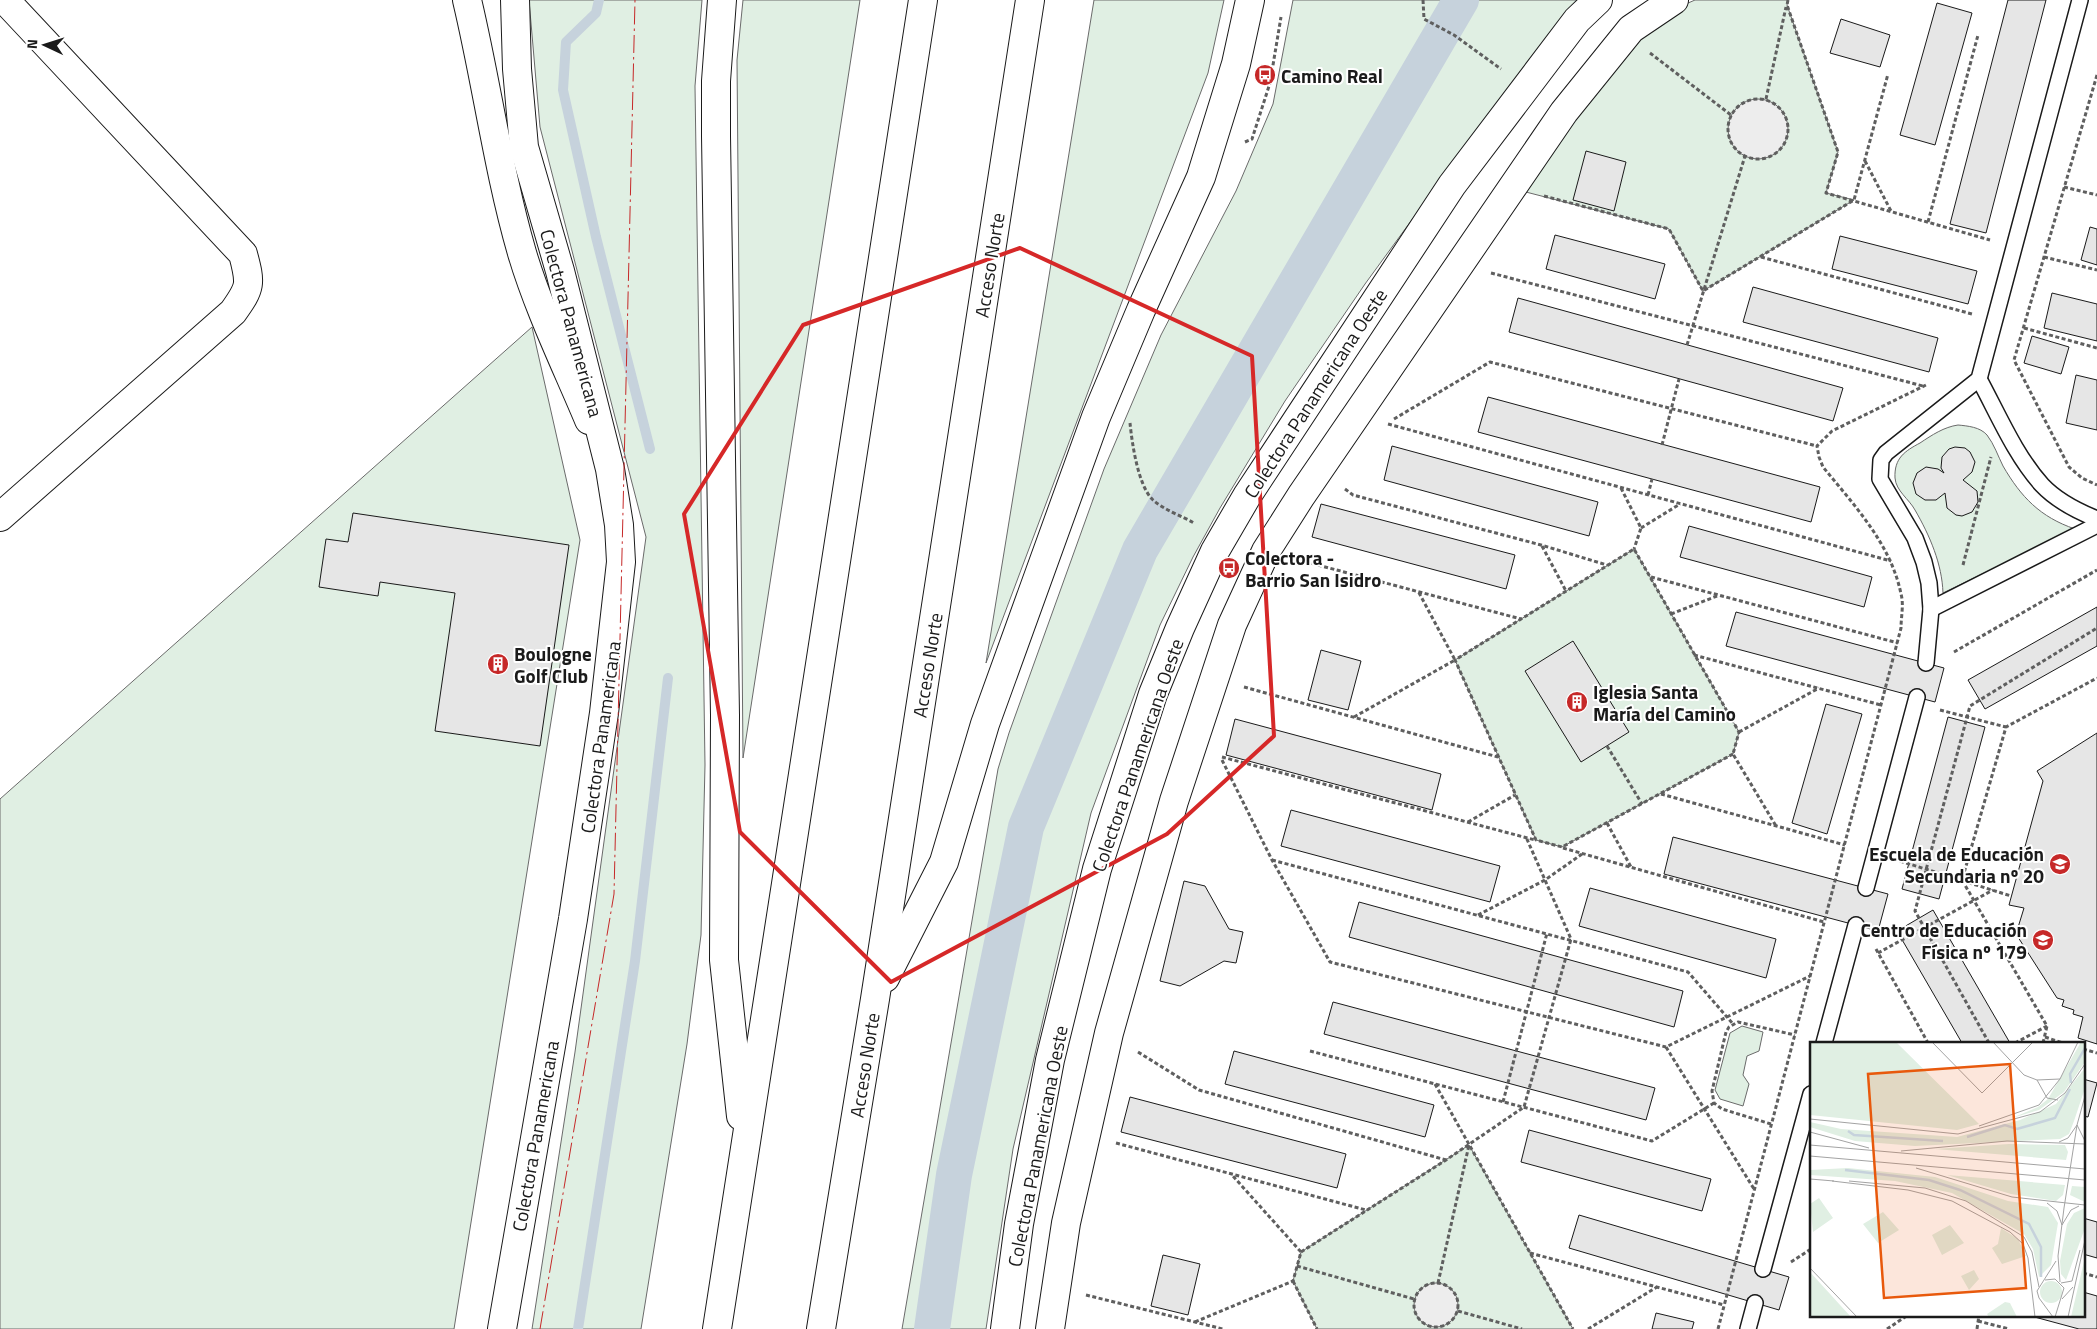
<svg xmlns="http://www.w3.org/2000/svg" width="2097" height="1329" font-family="'Titillium Web',sans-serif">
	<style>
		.green { fill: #e0efe3; stroke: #6a6a6a }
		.parking { fill: #ededed; stroke: #6a6a6a }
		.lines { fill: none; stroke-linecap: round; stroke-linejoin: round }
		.stream { stroke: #c6d2dc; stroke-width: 10 }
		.canal { stroke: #c6d2dc; stroke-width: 36 }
		.building { fill: #e6e6e6; stroke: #1a1a1a }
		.lane-casing { stroke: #1a1a1a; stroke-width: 18 }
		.street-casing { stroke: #1a1a1a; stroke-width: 30 }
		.secondary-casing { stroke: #1a1a1a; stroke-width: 30 }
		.highway-casing { stroke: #1a1a1a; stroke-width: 30 }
		.path { stroke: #5f5f5f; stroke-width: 3; stroke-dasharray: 4 2.5; stroke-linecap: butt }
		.lane { stroke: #fff; stroke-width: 15 }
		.street { stroke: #fff; stroke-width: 28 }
		.secondary { stroke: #fff; stroke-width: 28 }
		.highway { stroke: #fff; stroke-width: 28 }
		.power { stroke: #c62828; stroke-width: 1; stroke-dasharray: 18 4 2.5 4; stroke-linecap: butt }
		.marked { fill: none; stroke: #d62828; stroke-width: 4; stroke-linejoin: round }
		.labels { text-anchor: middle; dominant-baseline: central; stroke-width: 4; stroke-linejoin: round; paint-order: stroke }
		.poi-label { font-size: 19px; font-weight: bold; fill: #1a1a1a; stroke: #fff; text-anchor: start }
		.street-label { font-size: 19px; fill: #1a1a1a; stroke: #fff }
		.inset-river { fill: none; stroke: #c6d2dc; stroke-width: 2.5 }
		.inset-road { fill: none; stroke: #a3a3a3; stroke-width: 1 }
		.view { fill: #e8590c; fill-opacity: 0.15; stroke: #e8590c; stroke-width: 2.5 }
		.inset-edge { fill: none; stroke: #1a1a1a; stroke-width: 2.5 }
	</style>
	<rect width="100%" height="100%" fill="#fff"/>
	<g class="green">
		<polygon points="529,0 702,0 695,86 705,765 701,935 687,1044 641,1329 532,1329 575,1052 646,537 540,127"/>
		<polygon points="743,0 860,0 743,758 737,60"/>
		<polygon points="1094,0 1224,0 1208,73 986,663"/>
		<polygon points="1293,0 1581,0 1506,91 1365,284 1285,401 1220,508 1193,557 1160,625 1091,813 1013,1149 986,1329 902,1329 998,769 1009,733 1104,469 1161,335 1236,191 1273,104"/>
		<polygon points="1695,0 1788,0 1787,5 1838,152 1826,193 1854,200 1703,291 1669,229 1522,191 1635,40 1679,7"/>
		<polygon points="532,327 580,540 454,1329 0,1329 0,799"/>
		<path d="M1958 425C1968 426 1980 427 1987 435 1994 444 1998 456 2003 466 2021 497 2040 517 2075 529L1943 593C1942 564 1930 536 1915 510 1909 499 1896 491 1895 478 1894 458 1905 451 1920 443 1932 435 1944 427 1958 425Z"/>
		<polygon points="1634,549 1739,732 1733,754 1562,847 1536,840 1455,660"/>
		<polygon points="1742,1026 1763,1032 1759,1051 1747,1056 1743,1075 1749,1084 1743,1106 1720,1099 1715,1090 1730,1033"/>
		<polygon points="1469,1145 1573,1329 1317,1329 1293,1281 1301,1252"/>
	</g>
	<g class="parking">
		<circle cx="1758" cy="129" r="30"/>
		<circle cx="1436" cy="1305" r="22"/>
	</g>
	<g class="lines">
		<g class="stream">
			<polyline points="599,0 596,13 566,42 563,90 596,237 650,449"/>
			<polyline points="578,1329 635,961 668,678"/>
		</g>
		<polyline class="canal" points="932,1329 954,1175 1026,827 1140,550 1461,0"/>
	</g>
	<g class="building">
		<polygon points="2008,0 2046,0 1986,233 1950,224"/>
		<polygon points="1937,3 1972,13 1935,145 1900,135"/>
		<polygon points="1841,19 1890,35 1880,67 1830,53"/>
		<polygon points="1586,151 1626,162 1614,211 1573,200"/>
		<polygon points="2090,227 2097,229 2097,265 2081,260"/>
		<polygon points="1555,235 1665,264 1655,299 1546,269"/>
		<polygon points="1840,236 1977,271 1968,304 1832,269"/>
		<polygon points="1753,287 1938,338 1929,372 1743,322"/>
		<polygon points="2052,293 2097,304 2097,341 2044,328"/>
		<polygon points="1518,298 1843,388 1833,421 1509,332"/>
		<polygon points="2032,336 2069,347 2061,374 2024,363"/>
		<polygon points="2076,375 2097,380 2097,430 2066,423"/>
		<polygon points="1488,397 1820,487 1811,522 1478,432"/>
		<polygon points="1392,446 1598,502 1589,536 1384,480"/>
		<polygon points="1955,447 1965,448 1970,452 1975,462 1972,472 1963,480 1977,491 1978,502 1972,512 1962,516 1956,515 1947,508 1945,493 1936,500 1925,500 1916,494 1913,483 1917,473 1926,467 1938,469 1944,473 1941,468 1942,457 1949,449"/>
		<polygon points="1321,504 1515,555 1506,589 1312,537"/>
		<polygon points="353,513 569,545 540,746 435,731 455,593 380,582 378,596 319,587 326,539 348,542"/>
		<polygon points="1689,526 1872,577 1864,607 1680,557"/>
		<polygon points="2097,607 2097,646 1985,709 1968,680"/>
		<polygon points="1736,612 1944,668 1935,702 1726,646"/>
		<polygon points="1573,641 1629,732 1581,762 1525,671"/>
		<polygon points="1321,650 1361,661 1348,710 1308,700"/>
		<polygon points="1826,704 1862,714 1827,834 1792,823"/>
		<polygon points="1948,717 1985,727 1939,899 1902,889"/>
		<polygon points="1235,719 1441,774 1432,810 1226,755"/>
		<polygon points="2097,733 2097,1044 2078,1038 2083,1017 2073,1014 2074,1010 2062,1006 2064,1000 2057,998 2016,934 2024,908 2009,905 2043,781 2037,771"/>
		<polygon points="1291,810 1500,866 1490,902 1281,846"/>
		<polygon points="1673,837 1888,894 1878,931 1664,874"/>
		<polygon points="1184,881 1205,886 1229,929 1243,932 1236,963 1224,961 1180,986 1160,981"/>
		<polygon points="1590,888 1776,939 1766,978 1579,926"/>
		<polygon points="1359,902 1683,991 1674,1027 1349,937"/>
		<polygon points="1933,910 2010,1043 1962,1043 1897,931"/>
		<polygon points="1333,1002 1655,1088 1646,1120 1324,1034"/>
		<polygon points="1234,1051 1434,1105 1425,1137 1225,1084"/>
		<polygon points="2083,1079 2097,1083 2088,1117 2083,1116"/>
		<polygon points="1130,1097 1346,1154 1337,1188 1121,1132"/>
		<polygon points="1529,1130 1711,1179 1702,1211 1521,1162"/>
		<polygon points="1579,1215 1789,1277 1779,1310 1569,1248"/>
		<polygon points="2083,1218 2097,1222 2097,1258 2083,1254"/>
		<polygon points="1163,1255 1200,1264 1188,1315 1151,1306"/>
		<polygon points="2083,1292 2097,1296 2097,1329 2079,1329 2027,1315 2083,1315"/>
		<polygon points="1656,1313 1694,1322 1692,1329 1652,1329"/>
	</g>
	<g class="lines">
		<g class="lane-casing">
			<g id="lane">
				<path d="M1979 379C1998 414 2015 455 2042 485 2057 501 2077 511 2097 519"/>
				<polyline points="1931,609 2097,525"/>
				<polyline points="1926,663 1931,609 1929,583 1924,562 1915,538 1880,479 1881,460 1886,453 1979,379 2080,0"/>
				<polyline points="1866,888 1917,697"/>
				<polyline points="1824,1043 1856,925"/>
				<polyline points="1763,1269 1811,1094"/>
				<polyline points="1748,1329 1755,1303"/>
			</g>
		</g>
		<g class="street-casing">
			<g id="street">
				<path d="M467 0C487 84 498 170 522 253 539 310 566 365 589 420"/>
				<path d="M0 517 233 312C251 287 251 284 243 254L5 0"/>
				<polyline points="1050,1329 1066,1223 1109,1033 1174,801 1232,625 1266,551 1301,496 1564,112 1631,29 1674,0"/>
			</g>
		</g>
		<g class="secondary-casing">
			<g id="secondary">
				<polyline points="502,1329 573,919 604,713 621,562 619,525 610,469 560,271 524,147 517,69 515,0"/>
				<polyline points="1005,1329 1019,1224 1050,1060 1097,869 1153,694 1180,628 1215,551 1247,496 1452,185 1577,20 1598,0"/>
			</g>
		</g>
		<g class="highway-casing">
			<g id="highway">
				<polyline points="722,0 716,81 716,136 725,715 724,960 741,1116"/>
				<polyline points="885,978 944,862 985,724 1096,417 1141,310 1201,177 1236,64 1250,0"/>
				<polyline points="717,1329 923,0"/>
				<polyline points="821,1329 875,999 1030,0"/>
			</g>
		</g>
		<g class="path">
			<polyline points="1423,0 1424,19 1454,35 1501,69"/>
			<polyline points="1788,0 1787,5 1838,152 1826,193 1990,240"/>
			<polyline points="1650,53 1731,115"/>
			<polyline points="2097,75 2014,360 2069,467 2082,478 2097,485"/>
			<polyline points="1766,99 1786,7"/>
			<circle cx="1758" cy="129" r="30"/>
			<polyline points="1245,142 1252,139 1270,83 1281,17"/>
			<polyline points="1865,161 1891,211"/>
			<polyline points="2064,187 2097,195"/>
			<polyline points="1544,196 1669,229 1703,291 1854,200 1888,74"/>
			<polyline points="1928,222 1978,35"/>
			<polyline points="1761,257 1972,314"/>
			<polyline points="2044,257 2097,270"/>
			<polyline points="1491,273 1923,386"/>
			<polyline points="2024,328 2097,348"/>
			<polyline points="1687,345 1745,156"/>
			<polyline points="1394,419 1490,362 1817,446"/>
			<path d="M1130 423C1132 443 1138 486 1153 500 1164 510 1182 516 1194 523"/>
			<polyline points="1388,424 1891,561"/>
			<polyline points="1662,445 1679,379"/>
			<polyline points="1621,488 1641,528 1634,549"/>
			<polyline points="1345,489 1353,495 1541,545 1607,565"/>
			<polyline points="1648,495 1652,479"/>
			<polyline points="1641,528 1680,504"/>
			<polyline points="1542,546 1566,591"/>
			<polyline points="1299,560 1521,619"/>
			<polyline points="1963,565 1991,457"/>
			<polyline points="1651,577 1898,643"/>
			<polyline points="1671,614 1717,596"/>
			<polyline points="1954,652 2097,570"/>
			<polyline points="1694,655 1881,705"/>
			<polyline points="1244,687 1498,757"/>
			<polyline points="1940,710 2006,727"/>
			<polyline points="1354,717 1455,660 1418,591"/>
			<polyline points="1739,732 1819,688"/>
			<polyline points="1607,746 1642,804"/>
			<polyline points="1733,754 1562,847 1536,840 1455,660 1634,549 1739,732 1733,754 1776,826"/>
			<polyline points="1222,757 1535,840"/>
			<polyline points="1222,760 1272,860 1330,962 1666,1047 1810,976"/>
			<polyline points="1661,794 1845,845"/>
			<polyline points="1468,822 1515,795"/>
			<polyline points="1607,823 1631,867"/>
			<polyline points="1563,848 1824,922"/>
			<polyline points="1272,860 1688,972 1733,1024"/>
			<polyline points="1900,861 2011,896"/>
			<polyline points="1478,915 1545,880 1582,854"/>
			<polyline points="1876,949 1928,1043"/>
			<polyline points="1878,953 1993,890"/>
			<polyline points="2045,1037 2063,1043"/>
			<polyline points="1989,1043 1915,911 1970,706 2097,628"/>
			<polyline points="2015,1043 2047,1026"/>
			<polyline points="2043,1043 2047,1026 1962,880 2006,727 2097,678"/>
			<polyline points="1666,1047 1754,1189"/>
			<polyline points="2083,1049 2097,1053"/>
			<polyline points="1310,1051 1652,1141 1714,1103"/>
			<polyline points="1138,1052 1199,1090 1446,1160"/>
			<polyline points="1435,1084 1573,1329"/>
			<polyline points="1503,1102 1547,933"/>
			<polyline points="1771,1124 1722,1109 1714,1103 1712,1091 1726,1032 1729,1027 1738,1022 1795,1035"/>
			<polyline points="1116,1143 1366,1210"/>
			<polyline points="1301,1252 1446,1160 1524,1107 1571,939 1526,837"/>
			<polyline points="1530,1253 1724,1305"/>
			<polyline points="1791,1262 1811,1249"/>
			<polyline points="1297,1266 1414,1299"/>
			<polyline points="2083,1273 2097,1277"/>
			<polyline points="1293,1281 1317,1329"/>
			<circle cx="1436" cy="1305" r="22"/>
			<polyline points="1438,1283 1469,1145"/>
			<polyline points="1086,1295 1223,1329"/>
			<polyline points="1458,1311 1522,1329"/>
			<polyline points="1978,1321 2009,1329"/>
			<polyline points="1195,1322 1293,1281 1301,1252 1232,1175"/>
			<polyline points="1588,1329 1657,1287"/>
			<path d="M1718 1329 1901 628C1901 617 1904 604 1901 594 1891 544 1854 505 1823 467L1819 457 1817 446 1832 431 1928 384"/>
			<polyline points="1887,1329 1908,1315"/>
			<polyline points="1977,1329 1979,1315"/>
		</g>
		<use href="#lane" class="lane"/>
		<use href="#street" class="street"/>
		<use href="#secondary" class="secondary"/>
		<use href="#highway" class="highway"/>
		<polyline class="power" points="540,1329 614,894 635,0"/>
	</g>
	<path class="marked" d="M1020 248 1252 356 1274 736 1167 834 891 982 740 832 684 514 803 325Z"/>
	<defs>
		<g id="bus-disc" transform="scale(1.125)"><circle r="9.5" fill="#c62828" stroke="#fff"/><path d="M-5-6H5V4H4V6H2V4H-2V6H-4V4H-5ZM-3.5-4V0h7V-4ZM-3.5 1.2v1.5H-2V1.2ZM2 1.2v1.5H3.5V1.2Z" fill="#fff"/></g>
		<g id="building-disc" transform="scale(1.125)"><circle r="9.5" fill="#c62828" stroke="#fff"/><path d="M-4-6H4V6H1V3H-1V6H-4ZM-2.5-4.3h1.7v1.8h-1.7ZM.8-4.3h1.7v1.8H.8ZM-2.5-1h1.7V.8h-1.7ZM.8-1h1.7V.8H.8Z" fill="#fff"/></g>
		<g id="school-disc" transform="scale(1.125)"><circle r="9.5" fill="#c62828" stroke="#fff"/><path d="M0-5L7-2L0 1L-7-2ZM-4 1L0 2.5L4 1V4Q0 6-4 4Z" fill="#fff"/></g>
	</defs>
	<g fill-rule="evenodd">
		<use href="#bus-disc" x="1265" y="75"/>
		<use href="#bus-disc" x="1229" y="568"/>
		<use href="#building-disc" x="498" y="664"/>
		<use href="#building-disc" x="1577" y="702"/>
		<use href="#school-disc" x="2060" y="864"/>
		<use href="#school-disc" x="2043" y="940"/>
	</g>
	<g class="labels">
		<g class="poi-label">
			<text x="1281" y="75">Camino Real</text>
			<text x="1245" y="557">Colectora -<tspan x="1245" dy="22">Barrio San Isidro</tspan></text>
			<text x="514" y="653">Boulogne<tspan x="514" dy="22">Golf Club</tspan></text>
			<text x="1593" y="691">Iglesia Santa<tspan x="1593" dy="22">María del Camino</tspan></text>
			<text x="2044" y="853" text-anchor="end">Escuela de Educación<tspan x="2044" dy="22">Secundaria nº 20</tspan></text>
			<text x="2027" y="929" text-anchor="end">Centro de Educación<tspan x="2027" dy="22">Física nº 179</tspan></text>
		</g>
		<g class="street-label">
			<text transform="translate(989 265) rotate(-81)">Acceso Norte</text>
			<text transform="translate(572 323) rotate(75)">Colectora Panamericana</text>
			<text transform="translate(1315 393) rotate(-57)">Colectora Panamericana Oeste</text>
			<text transform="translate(927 665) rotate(-81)">Acceso Norte</text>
			<text transform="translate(600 737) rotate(-82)">Colectora Panamericana</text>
			<text transform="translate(1137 755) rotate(-71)">Colectora Panamericana Oeste</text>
			<text transform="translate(864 1065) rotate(-81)">Acceso Norte</text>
			<text transform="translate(535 1136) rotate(-80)">Colectora Panamericana</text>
			<text transform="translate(1037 1146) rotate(-79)">Colectora Panamericana Oeste</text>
		</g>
	</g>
	<g transform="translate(1810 1042)">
		<rect width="275" height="275" fill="#fff"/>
		<path d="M0 0H86L169 82 147 88 0 73ZM271 0H275V20L254 50 229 68 202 76 228 65 238 57ZM275 26V46L264 79 259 92 250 97 105 104 45 99 0 85V80L31 87 147 95 210 78 246 62ZM199 102 255 103 258 110 256 118 125 107ZM38 126 125 135 198 159 238 165 248 181 241 223 229 235 223 207 214 192 142 151 85 139 0 133V128ZM137 133 197 138 255 143 253 153 246 159 201 152ZM262 144 275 145V160L260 153ZM9 156 23 176 3 190 0 162ZM275 166V186L256 238 251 232 250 219 257 182 264 171ZM73 170 89 188 68 201 53 182ZM140 183 154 201 132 213 122 193ZM191 186 208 197 216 214 192 222 182 206 188 202ZM275 215V275H261ZM164 228 169 237 159 248 151 234ZM0 230 41 275H0ZM230 250a11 11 0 1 1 22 0a11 11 0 1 1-22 0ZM195 260 200 261 207 275H179L177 272Z" fill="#e0efe3"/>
		<path class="inset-river" d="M261 41 260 32 275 6M38 89 44 93 133 99M157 95 195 83 207 87 245 76 260 47M35 128 119 138 150 148 219 182 231 205V235"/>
		<path class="inset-road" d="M122 0 172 51 223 0M183 0 214 33 227 38 250 37M227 38 237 56 248 58M0 77 148 92 230 70 255 51 275 22M267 83 275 99M169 84 229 63 250 37 268 0M0 90 59 106M249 100 258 96 267 83M0 103 275 127M91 109 197 99 275 102M0 114 275 138M106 126 202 155 275 163M0 137 24 139M22 139 98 148 142 159 200 190 213 202 218 216 225 275M39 139 115 146 156 159 214 195 222 210 229 245M237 161 247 169 252 183M252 183 261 168 269 164M0 226 47 275M235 238 245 237 254 246 245 275M250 240 248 214 254 166 267 83 275 54M251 241 262 239 270 208M252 257 263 245M243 275 229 256 227 249 246 219M258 275 275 198"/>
		<path class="view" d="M200 22 216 246 74 256 58 32Z"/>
		<rect width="275" height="275" class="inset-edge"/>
	</g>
	<g transform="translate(45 45) rotate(274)" stroke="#ffffff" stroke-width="4" paint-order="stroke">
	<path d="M0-4L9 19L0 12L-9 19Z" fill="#1a1a1a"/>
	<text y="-8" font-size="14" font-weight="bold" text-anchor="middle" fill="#1a1a1a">N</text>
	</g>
</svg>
